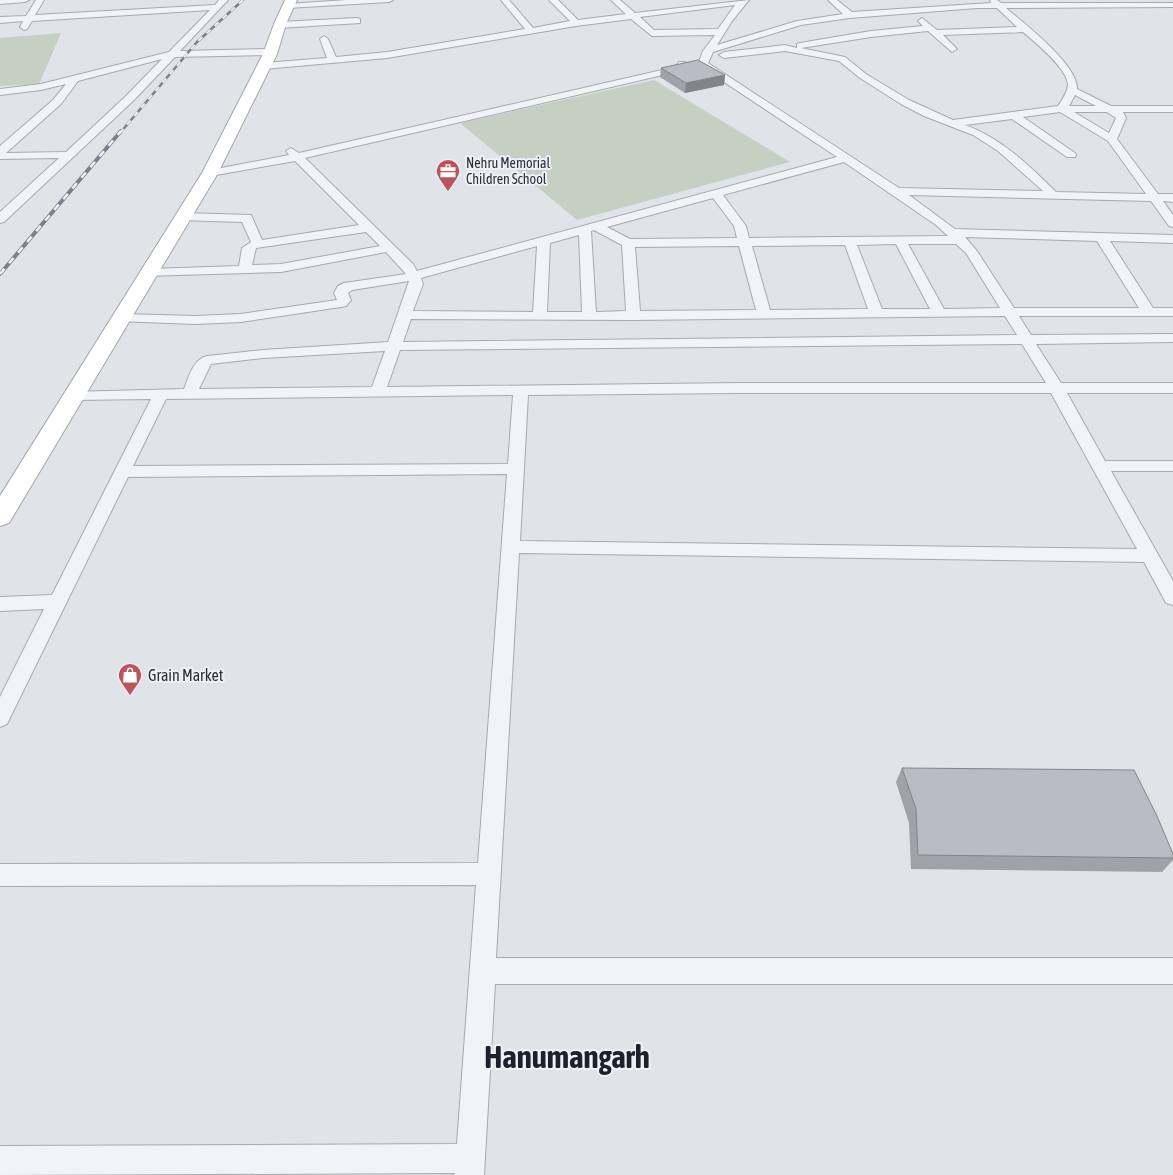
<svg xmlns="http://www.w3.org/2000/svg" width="1173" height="1175" font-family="'Asap Condensed',sans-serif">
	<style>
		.green { fill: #c5d0c2 }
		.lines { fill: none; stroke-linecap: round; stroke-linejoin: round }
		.street-casing { stroke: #a6aab1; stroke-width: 2 }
		.primary-casing { stroke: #a1a6b2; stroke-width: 2 }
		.street { fill: #f2f3f6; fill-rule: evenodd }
		.primary { fill: #fff; fill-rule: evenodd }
		.rail-far1-casing { stroke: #7c818f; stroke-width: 2.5 }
		.rail-casing { stroke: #7c818f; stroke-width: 4 }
		.rail-far1 { stroke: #f0f1f5; stroke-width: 2; stroke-dasharray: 5.5; stroke-linecap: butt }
		.rail { stroke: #f0f1f5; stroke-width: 2.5; stroke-dasharray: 7; stroke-linecap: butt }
		.wall { fill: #9ea2a9 }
		.shaded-wall { fill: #818489 }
		.building { fill: #b8bcc4; stroke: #818489 }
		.labels { text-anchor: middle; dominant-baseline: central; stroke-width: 4; stroke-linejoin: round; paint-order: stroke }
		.far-poi-label { font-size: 14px; fill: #2b303d; stroke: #f0f1f5; text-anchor: start }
		.poi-label { font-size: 16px; fill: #2b303d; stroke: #f0f1f5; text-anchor: start }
		.near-town-label { font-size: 31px; font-weight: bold; fill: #1d212e; stroke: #f0f1f5 }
	</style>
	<rect width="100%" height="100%" fill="#e0e3e7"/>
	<g class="green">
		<polygon points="61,33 39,84 0,86 0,38"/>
		<polygon points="654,80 790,162 577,220 460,123"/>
	</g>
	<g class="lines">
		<g class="street-casing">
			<g id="street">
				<polygon points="0,0 29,0 25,2 0,4"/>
				<path d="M36 0H44L35 15 215 5 219 0H228L180 51 271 49 276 52 271 55 175 57 134 100 4 222 0 223V212L59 158 0 159V146L53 100 66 84 41 90 0 95V89L41 84 169 52 210 10 32 21 27 29 24 30 20 27 23 21 0 23V17L26 16ZM162 59 126 96 66 152 6 153 61 104 78 81Z"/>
				<polygon points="347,0 393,0 389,2 287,8 283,6 287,4"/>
				<path d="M501 0H509L533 28 570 21 549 0H558L578 20 626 14 611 0H620L635 13 749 0 732 21 717 45 797 21 843 14 828 0H837L852 12 991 3 990 0H997L1001 3H1173V7L1006 8C1024 23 1079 66 1077 89L1111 106H1173V112H1123L1126 118 1117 139 1158 194H1173V202L1163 201 1173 215V227L1169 226 1151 201 909 195 955 229 1173 235V243L1110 241 1153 308H1173V316H1019L1031 335 1173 334V342L1036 344 1061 383H1173V393H1067L1105 461H1173V471H1111L1173 581V605L1166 603 1144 562 519 553 496 958H1173V984H495L484 1175H454L455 1173 0 1175V1146L457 1144 476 885 0 886V864L478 863 507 474 128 477 7 724 0 727V697L44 609 0 611V597L52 595 151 399 75 400 70 398 67 395 70 392 184 389C189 377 193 359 207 356L263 350 388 342 409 281 352 290 348 293 351 300 346 306 341 307 241 322 195 324 117 321 115 318 117 315 122 314 195 316 241 314 337 300 334 293 338 286 344 283 406 274 386 252 281 272 144 276 142 273 144 270 149 269 239 266 242 248 251 242 242 222 179 220 177 217 179 214 183 213 251 215 262 240 359 225 295 161 210 176 206 175 204 173 206 171 289 155 286 151 291 148 299 153 662 70 676 66 679 62H685L687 64 682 70 667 74 305 158 413 264 417 271 837 157 700 66 698 64 703 51 715 35 652 36 631 19 576 26 387 58 264 69 259 66 264 63 327 58 320 39 324 36 328 39 336 57 387 52 525 29ZM735 5 718 29 654 30 640 17ZM977 8H997L1017 27 937 30 922 18 918 21 923 26 871 31 800 43 797 44V48L785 45 724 52 719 55 724 58 785 51 839 61 860 78 901 104 924 116 973 135 998 151 1043 191 899 188 708 63 713 52 801 25 850 18ZM928 31 952 52 957 49 943 35 1023 32C1035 42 1068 69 1068 85 1067 93 1062 100 1058 106L953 120 909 100 866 74 845 57 801 48 871 37ZM1075 95 1096 106H1069ZM1060 112 1108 141 1146 194 1056 192C1029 165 1001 138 965 125L1012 119 1067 157H1075L1076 155 1075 153 1023 117ZM1074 112H1107L1116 118 1109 133ZM844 162 936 225 948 236 749 238 746 226 723 195ZM713 198 734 226 737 238 630 239 607 227ZM594 230 622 245 626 311 596 312 591 231ZM366 232 380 246 281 264 252 265 256 248ZM579 235 582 312H547L550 243ZM965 237 1097 241 1139 308H1014L977 251ZM896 244 930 309H882L857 245ZM908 244H956L966 253 1000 308 944 309ZM845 245 868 309 770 310 752 246ZM537 246 533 312 413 311 423 284 421 278ZM739 246 756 310 640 311 635 247ZM1005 316 1017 335 403 342 411 319 633 320ZM1022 344 1046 383H740L387 387 400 350ZM385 351 372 387 199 389 211 364 263 358ZM740 393H1051L1137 549 520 541 528 395ZM513 395 508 464 133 466 166 399Z"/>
				<polygon points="357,18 360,19 360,23 279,28 275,25 279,22"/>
			</g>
		</g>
		<g class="primary-casing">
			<polygon id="primary" points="285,0 297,0 286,24 277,54 218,173 9,523 0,526 0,496 202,173 263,54 274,24"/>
		</g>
		<use href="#street" class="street"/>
		<use href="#primary" class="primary"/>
		<g class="rail-far1-casing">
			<polyline id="rail-far1" points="120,133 197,42 243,0"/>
		</g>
		<g class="rail-casing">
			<polyline id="rail" points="0,274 121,131"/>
		</g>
		<use href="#rail-far1" class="rail-far1"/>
		<use href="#rail" class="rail"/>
	</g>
	<g class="wall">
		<polygon points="661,68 725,75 724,85 685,93 660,77"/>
		<polygon points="902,768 1173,854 1173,860 1162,872 911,869 909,823 896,782"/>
	</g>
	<polygon class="shaded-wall" points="725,75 724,85 685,93 686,83"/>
	<g class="building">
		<polygon points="698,60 725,75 686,83 661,68"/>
		<polygon points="902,768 1134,770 1157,816 1173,854 1173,858 918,855 916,809"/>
	</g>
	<defs>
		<g id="office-pin" transform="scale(1.25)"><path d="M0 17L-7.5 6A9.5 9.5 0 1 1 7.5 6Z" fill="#be545b" stroke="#f0f1f5"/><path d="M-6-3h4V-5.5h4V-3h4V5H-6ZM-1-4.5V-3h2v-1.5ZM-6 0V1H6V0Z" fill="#fff"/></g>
		<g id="shop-pin" transform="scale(1.25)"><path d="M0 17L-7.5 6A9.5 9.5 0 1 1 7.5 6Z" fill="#be545b" stroke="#f0f1f5"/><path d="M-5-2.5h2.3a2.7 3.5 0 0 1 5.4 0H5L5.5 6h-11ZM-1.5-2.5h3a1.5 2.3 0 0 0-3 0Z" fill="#fff"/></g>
	</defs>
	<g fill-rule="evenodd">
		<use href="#office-pin" x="448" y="171"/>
		<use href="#shop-pin" x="130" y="675"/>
	</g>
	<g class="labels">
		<g class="far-poi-label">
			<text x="466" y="163">Nehru Memorial<tspan x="466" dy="16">Children School</tspan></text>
		</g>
		<g class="poi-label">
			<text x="148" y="675">Grain Market</text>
		</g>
		<g class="near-town-label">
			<text x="567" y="1057">Hanumangarh</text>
		</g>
	</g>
</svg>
